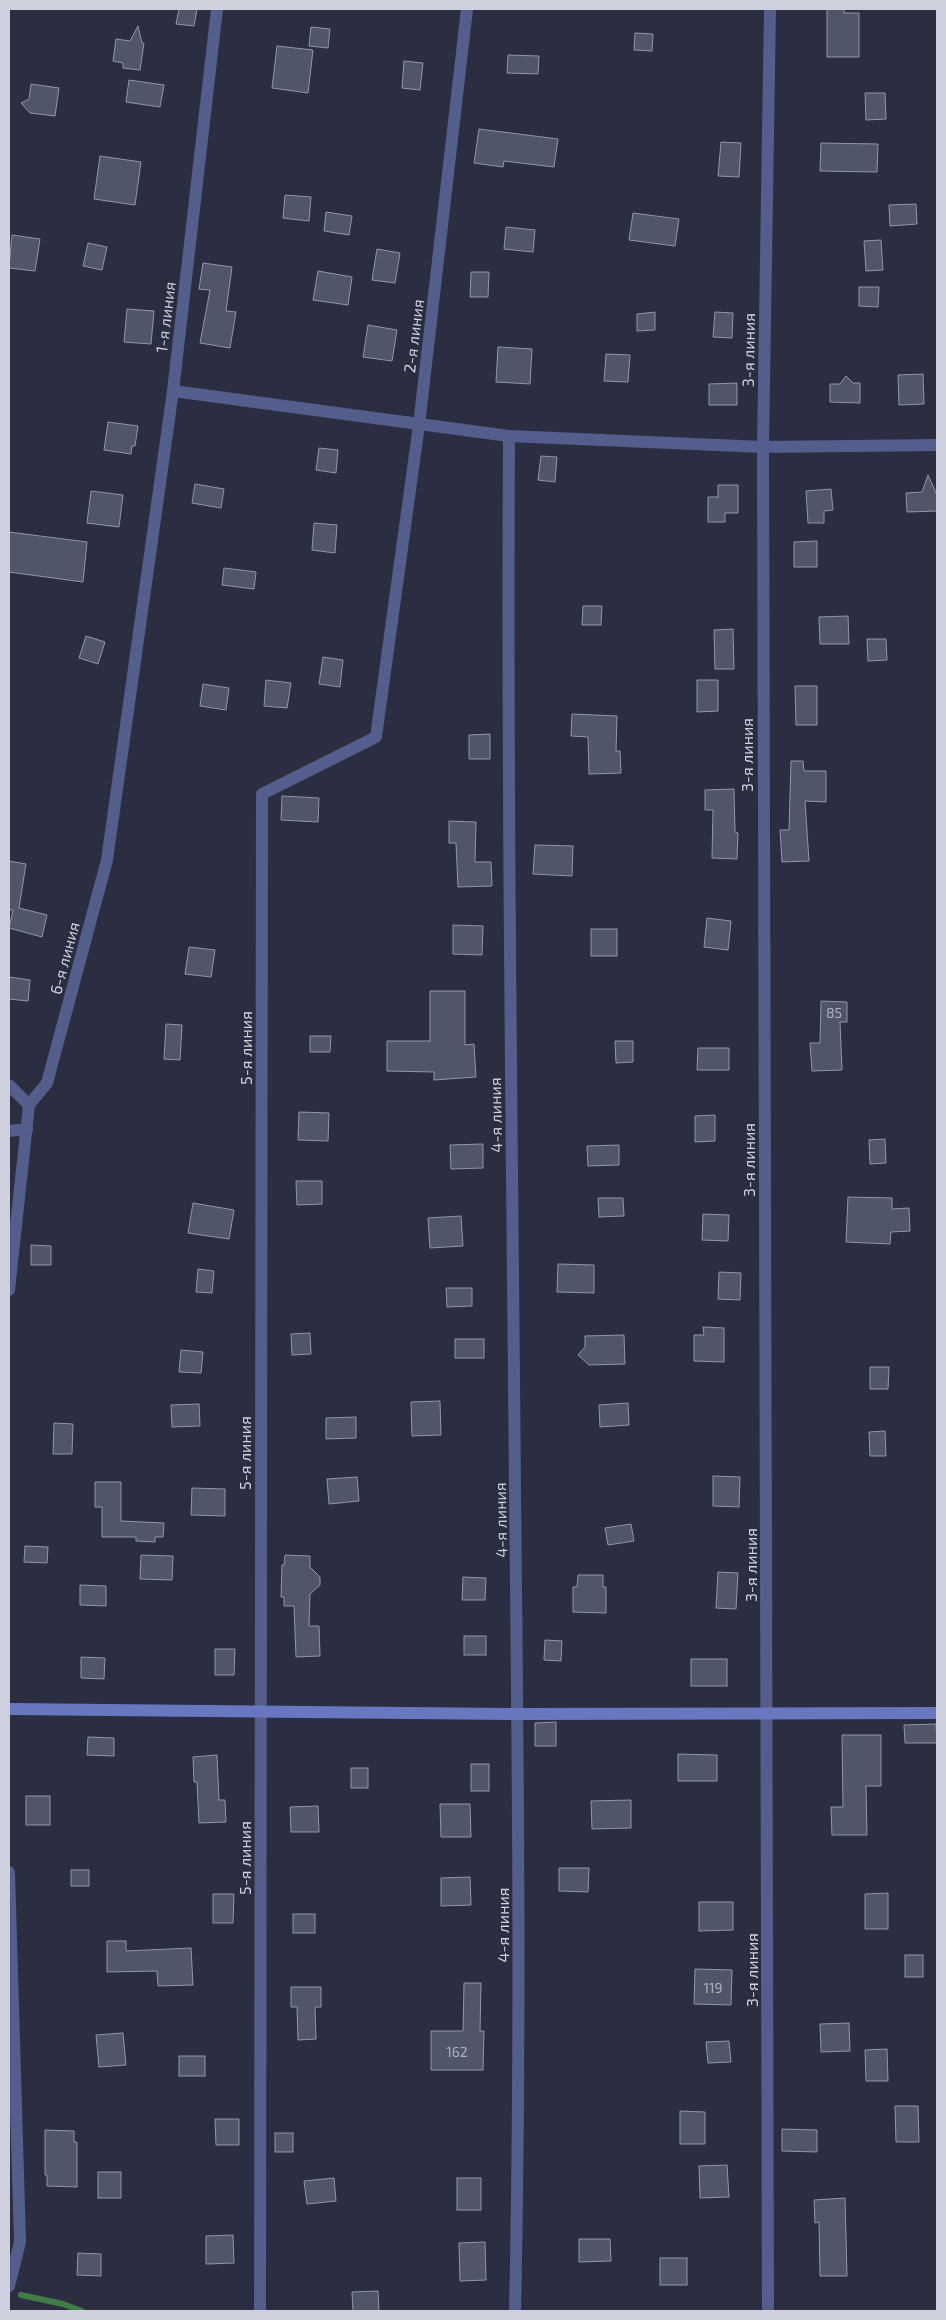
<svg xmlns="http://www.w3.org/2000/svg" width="946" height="2320" font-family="'Exo 2',sans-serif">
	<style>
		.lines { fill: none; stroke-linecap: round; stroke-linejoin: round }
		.stream { stroke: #3f7d44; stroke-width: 6 }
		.building { fill: #505568; stroke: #9196ab }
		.street { stroke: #545e8c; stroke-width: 12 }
		.secondary { stroke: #6976c0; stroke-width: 12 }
		.labels { text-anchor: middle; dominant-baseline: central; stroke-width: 4; stroke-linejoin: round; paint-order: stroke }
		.number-label { font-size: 14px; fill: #aeb2c0 }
		.street-label { font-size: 16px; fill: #ced1dd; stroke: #2a2e40 }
	</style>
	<rect width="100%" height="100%" fill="#2a2e40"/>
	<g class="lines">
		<polyline class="stream" points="21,2295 63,2304 82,2311"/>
	</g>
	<g class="building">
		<polygon points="179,9 197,9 194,26 176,24"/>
		<polygon points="827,9 844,9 844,13 859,13 859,57 827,57"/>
		<polygon points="138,26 142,43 144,43 140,70 123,68 123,63 113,61 116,39 130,41"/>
		<polygon points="311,27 330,29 328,48 309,46"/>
		<polygon points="635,33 653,34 652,51 634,50"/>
		<polygon points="277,46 313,50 308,93 272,88"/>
		<polygon points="508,55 539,56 538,74 507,73"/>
		<polygon points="404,61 423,63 420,90 402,88"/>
		<polygon points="129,80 164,85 160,107 126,102"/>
		<polygon points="31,84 59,88 55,116 30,113 21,103 29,99"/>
		<polygon points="865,93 885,93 886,119 866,120"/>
		<polygon points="479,129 558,139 554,167 504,161 503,167 474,163"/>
		<polygon points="721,142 741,143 739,177 718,176"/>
		<polygon points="821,143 878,144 877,172 820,171"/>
		<polygon points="100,156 141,162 135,205 94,199"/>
		<polygon points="285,195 311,197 309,221 283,218"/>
		<polygon points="916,204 917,224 890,226 889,205"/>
		<polygon points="326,212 352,216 349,235 324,231"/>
		<polygon points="633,213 679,219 675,246 629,240"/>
		<polygon points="506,227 535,230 533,252 504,249"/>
		<polygon points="12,235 40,239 35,271 9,268"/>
		<polygon points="881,240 883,270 866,271 864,241"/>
		<polygon points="88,243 107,247 102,270 83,266"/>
		<polygon points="377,249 400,253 395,283 372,280"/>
		<polygon points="203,263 232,267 226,311 236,312 230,348 200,343 210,290 199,289"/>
		<polygon points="318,271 352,277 348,305 313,300"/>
		<polygon points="471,272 489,272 488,297 470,297"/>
		<polygon points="859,287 879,287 878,307 859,306"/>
		<polygon points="127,309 154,311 151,344 124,342"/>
		<polygon points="655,312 655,330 637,331 637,314"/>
		<polygon points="715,312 733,313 732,338 713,337"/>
		<polygon points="368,325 397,330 392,361 363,357"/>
		<polygon points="498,347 532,349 530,384 496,382"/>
		<polygon points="606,354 630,355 628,382 604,381"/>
		<polygon points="923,374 924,404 899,405 898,375"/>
		<polygon points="846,376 853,383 860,383 860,403 830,402 830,384 840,384"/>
		<polygon points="737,383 737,405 709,405 709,384"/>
		<polygon points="108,422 138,426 135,446 132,446 131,454 104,450"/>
		<polygon points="319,448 338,450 336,473 316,470"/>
		<polygon points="541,456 557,457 555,482 538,480"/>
		<polygon points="928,475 937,495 937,511 907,512 906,493 922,492"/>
		<polygon points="195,484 224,489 221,508 192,503"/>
		<polygon points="718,485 738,485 738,513 725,513 725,522 708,522 708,497 718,497"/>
		<polygon points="831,489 833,510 824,511 824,523 808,523 806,491"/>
		<polygon points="91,491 123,495 119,527 87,523"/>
		<polygon points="314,523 337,525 335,553 312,550"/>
		<polygon points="9,532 87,542 83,582 9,572"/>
		<polygon points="817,541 817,567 794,567 794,542"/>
		<polygon points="224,568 256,572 254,589 222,585"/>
		<polygon points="583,606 602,606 601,625 582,625"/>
		<polygon points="848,616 849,644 820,644 819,617"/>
		<polygon points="733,629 734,669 715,669 714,630"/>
		<polygon points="86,636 105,642 98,664 79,658"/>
		<polygon points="867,639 886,639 887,660 868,661"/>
		<polygon points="323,657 343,660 340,687 319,684"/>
		<polygon points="266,680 291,683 287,708 264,706"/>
		<polygon points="697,680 718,680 718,711 697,712"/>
		<polygon points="203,684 229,688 226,710 200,706"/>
		<polygon points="795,686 817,686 817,725 796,725"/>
		<polygon points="572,714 617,716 616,751 620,751 621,773 589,774 588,737 571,736"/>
		<polygon points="490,734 490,759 469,759 469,735"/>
		<polygon points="791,761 803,761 804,771 826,771 826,802 805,801 809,861 782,862 780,830 789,830"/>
		<polygon points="734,789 735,832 738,833 737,859 712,858 713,810 705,810 705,790"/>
		<polygon points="282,796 319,798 318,822 281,820"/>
		<polygon points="449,821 476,822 475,862 491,862 492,886 458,887 456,843 449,843"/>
		<polygon points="535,845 573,846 572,876 533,874"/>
		<polygon points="9,861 26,864 19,908 47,915 42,937 9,928 13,910 9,910"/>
		<polygon points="707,918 731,921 728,950 704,947"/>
		<polygon points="453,925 483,926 482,955 453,954"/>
		<rect x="591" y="929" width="26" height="27"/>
		<polygon points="189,947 215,950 211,977 185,974"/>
		<polygon points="9,977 30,980 28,1001 9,999"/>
		<polygon points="430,991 465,991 465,1045 474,1044 476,1077 434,1080 434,1072 387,1071 387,1041 430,1041"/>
		<polygon points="821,1001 847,1002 847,1022 840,1022 842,1070 812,1071 810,1043 820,1043"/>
		<polygon points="166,1024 182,1025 180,1060 164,1059"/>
		<polygon points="310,1036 331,1036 330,1052 310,1052"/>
		<polygon points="615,1041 633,1041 633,1062 616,1063"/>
		<polygon points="698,1048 729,1048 729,1070 697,1070"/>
		<polygon points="299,1112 329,1113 328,1141 298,1140"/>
		<polygon points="715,1115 715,1141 695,1142 695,1116"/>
		<polygon points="885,1139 886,1163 870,1164 869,1140"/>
		<polygon points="483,1144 483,1168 451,1169 450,1145"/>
		<polygon points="619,1145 619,1165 588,1166 587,1146"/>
		<polygon points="296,1181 322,1181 322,1204 297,1205"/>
		<polygon points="848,1197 892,1198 892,1209 909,1208 910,1231 891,1232 890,1244 846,1242"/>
		<polygon points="598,1198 623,1198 624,1216 599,1217"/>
		<polygon points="193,1203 234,1210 229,1239 188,1233"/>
		<polygon points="703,1214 729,1215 728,1241 702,1240"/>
		<polygon points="461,1216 463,1246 430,1248 428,1218"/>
		<polygon points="31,1245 51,1246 51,1265 31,1265"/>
		<polygon points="558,1264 594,1265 594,1293 557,1292"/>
		<polygon points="198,1269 214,1271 212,1293 196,1292"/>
		<polygon points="719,1272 741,1273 740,1300 718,1299"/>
		<polygon points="446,1288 472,1288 472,1306 447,1307"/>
		<polygon points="703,1327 724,1328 724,1362 694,1361 694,1335 704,1335"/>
		<polygon points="310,1333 311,1354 292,1355 291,1334"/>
		<polygon points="624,1335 625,1364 589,1365 578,1355 585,1347 585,1336"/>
		<rect x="455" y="1339" width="29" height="19"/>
		<polygon points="181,1350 203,1352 201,1373 179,1372"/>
		<polygon points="870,1367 889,1367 888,1389 870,1389"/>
		<polygon points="440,1401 441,1435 412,1436 411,1402"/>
		<polygon points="628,1403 629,1425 600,1427 599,1405"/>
		<polygon points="199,1404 200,1426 172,1427 171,1405"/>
		<polygon points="356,1417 356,1438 326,1439 326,1418"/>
		<polygon points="54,1423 73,1424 72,1454 53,1454"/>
		<polygon points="885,1431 886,1456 870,1456 869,1432"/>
		<polygon points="713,1476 740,1477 739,1507 713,1506"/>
		<polygon points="357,1477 359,1501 329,1504 327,1479"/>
		<polygon points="95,1482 121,1482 121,1521 164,1523 163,1537 155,1537 155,1542 136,1541 136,1537 102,1537 102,1507 95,1507"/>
		<polygon points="192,1488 225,1489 225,1516 191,1515"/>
		<polygon points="631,1524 634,1541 608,1545 605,1528"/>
		<polygon points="25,1546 48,1547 47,1563 24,1562"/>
		<polygon points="141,1555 173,1556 172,1580 140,1579"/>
		<polygon points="285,1555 310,1556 310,1567 320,1577 320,1585 310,1594 309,1626 319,1626 320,1656 296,1657 294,1606 284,1606 284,1597 281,1597 282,1565 284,1565"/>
		<polygon points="718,1572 738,1573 736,1609 716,1608"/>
		<polygon points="578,1575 603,1575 603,1587 606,1587 606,1613 573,1612 573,1587 577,1587"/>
		<polygon points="463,1577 486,1578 485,1600 462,1600"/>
		<polygon points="80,1585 106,1586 106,1606 80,1605"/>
		<rect x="464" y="1636" width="22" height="19"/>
		<polygon points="545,1640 562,1641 561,1661 544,1660"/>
		<polygon points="215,1649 235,1649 234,1675 215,1675"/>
		<polygon points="81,1657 105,1658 104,1679 81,1678"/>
		<rect x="691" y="1659" width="36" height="27"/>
		<polygon points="556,1722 556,1746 535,1746 535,1723"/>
		<polygon points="936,1724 937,1743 905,1743 904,1725"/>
		<polygon points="842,1735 881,1735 881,1786 866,1786 867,1835 832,1835 831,1807 843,1807"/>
		<polygon points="88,1737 114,1738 114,1756 87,1755"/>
		<polygon points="678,1754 717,1755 717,1781 678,1781"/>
		<polygon points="217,1755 219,1800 225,1800 226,1822 199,1823 197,1782 194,1782 193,1757"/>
		<rect x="471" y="1764" width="18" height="27"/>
		<rect x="351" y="1768" width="17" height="20"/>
		<rect x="26" y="1796" width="24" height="29"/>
		<polygon points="631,1800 631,1828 592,1829 591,1801"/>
		<polygon points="440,1804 470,1804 471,1837 441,1837"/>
		<polygon points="318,1806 319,1832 291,1832 290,1807"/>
		<polygon points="559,1868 589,1868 588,1892 559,1891"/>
		<rect x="71" y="1870" width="18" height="16"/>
		<polygon points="470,1877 471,1905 441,1906 441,1878"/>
		<polygon points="888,1893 888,1929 865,1929 865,1894"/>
		<polygon points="213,1894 234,1894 233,1923 213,1923"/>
		<polygon points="699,1902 733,1902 733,1930 699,1931"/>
		<rect x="293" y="1914" width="22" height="19"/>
		<polygon points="107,1941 126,1941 126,1951 191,1948 193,1985 158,1986 157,1971 107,1972"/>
		<rect x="905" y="1955" width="18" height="22"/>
		<polygon points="695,1969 732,1970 731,2005 694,2004"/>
		<polygon points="464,1983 481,1983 480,2031 484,2031 483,2070 431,2070 431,2031 463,2031"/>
		<polygon points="291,1987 321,1987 321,2007 315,2007 316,2039 298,2040 297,2007 291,2007"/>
		<polygon points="849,2023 850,2051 821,2052 820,2024"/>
		<polygon points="123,2033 126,2065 99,2067 96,2035"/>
		<polygon points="729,2041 731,2062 708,2063 706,2042"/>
		<polygon points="887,2049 888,2081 866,2081 865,2050"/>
		<rect x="179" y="2056" width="26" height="20"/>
		<polygon points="895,2106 918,2106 919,2142 896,2142"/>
		<polygon points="680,2111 705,2112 705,2144 680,2144"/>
		<polygon points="215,2119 239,2119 239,2145 216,2145"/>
		<polygon points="782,2129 817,2130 817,2152 782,2151"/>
		<polygon points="45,2130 74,2131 74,2142 77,2142 77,2187 47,2186 47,2175 45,2175"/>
		<rect x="275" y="2133" width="18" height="19"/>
		<polygon points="727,2165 729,2197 700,2198 699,2166"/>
		<rect x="98" y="2172" width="23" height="26"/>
		<polygon points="334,2178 336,2201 307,2204 304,2181"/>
		<rect x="457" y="2178" width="24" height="32"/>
		<polygon points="845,2198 847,2276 820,2276 819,2222 815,2223 814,2200"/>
		<polygon points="233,2235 234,2263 206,2264 206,2236"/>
		<polygon points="579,2239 610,2239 611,2261 579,2262"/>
		<polygon points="485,2242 486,2280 460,2281 459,2243"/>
		<polygon points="78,2253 101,2254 101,2276 77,2275"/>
		<rect x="660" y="2258" width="27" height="27"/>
		<polygon points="378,2291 379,2311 353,2311 352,2292"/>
	</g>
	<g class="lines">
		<g class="street">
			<polyline points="173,391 509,436 763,447 937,445"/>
			<path d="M509 436C507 788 512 1140 515 1491 518 1765 521 2038 515 2311"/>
			<polyline points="9,1085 29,1105"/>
			<polyline points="9,1131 27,1129"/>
			<polyline points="9,1290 29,1105 47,1083 107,860 173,391 217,9"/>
			<polyline points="9,1872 20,2242 9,2286"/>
			<polyline points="260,2311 262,794 376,737 419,425 467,9"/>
			<polyline points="768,2311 763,447 770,9"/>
		</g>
		<polyline class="secondary" points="9,1709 518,1714 937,1713"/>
	</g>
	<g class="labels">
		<g class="number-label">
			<text x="834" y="1012">85</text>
			<text x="713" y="1987">119</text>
			<text x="457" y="2051">162</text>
		</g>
		<g class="street-label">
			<text transform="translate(165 317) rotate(-83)">1-я линия</text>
			<text transform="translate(413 336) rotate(-83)">2-я линия</text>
			<text transform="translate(748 350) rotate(-89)">3-я линия</text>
			<text transform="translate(746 755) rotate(-90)">3-я линия</text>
			<text transform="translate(64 958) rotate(-75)">6-я линия</text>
			<text transform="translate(245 1048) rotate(-90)">5-я линия</text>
			<text transform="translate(495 1115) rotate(-91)">4-я линия</text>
			<text transform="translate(748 1160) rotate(-90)">3-я линия</text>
			<text transform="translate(244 1453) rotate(-90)">5-я линия</text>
			<text transform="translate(500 1520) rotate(-91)">4-я линия</text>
			<text transform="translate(750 1565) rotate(-90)">3-я линия</text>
			<text transform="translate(244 1858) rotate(-90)">5-я линия</text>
			<text transform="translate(502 1925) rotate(-90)">4-я линия</text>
			<text transform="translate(751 1970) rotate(-90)">3-я линия</text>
		</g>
	</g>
	<rect width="946" height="2320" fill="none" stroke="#ced1dd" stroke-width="20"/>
</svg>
